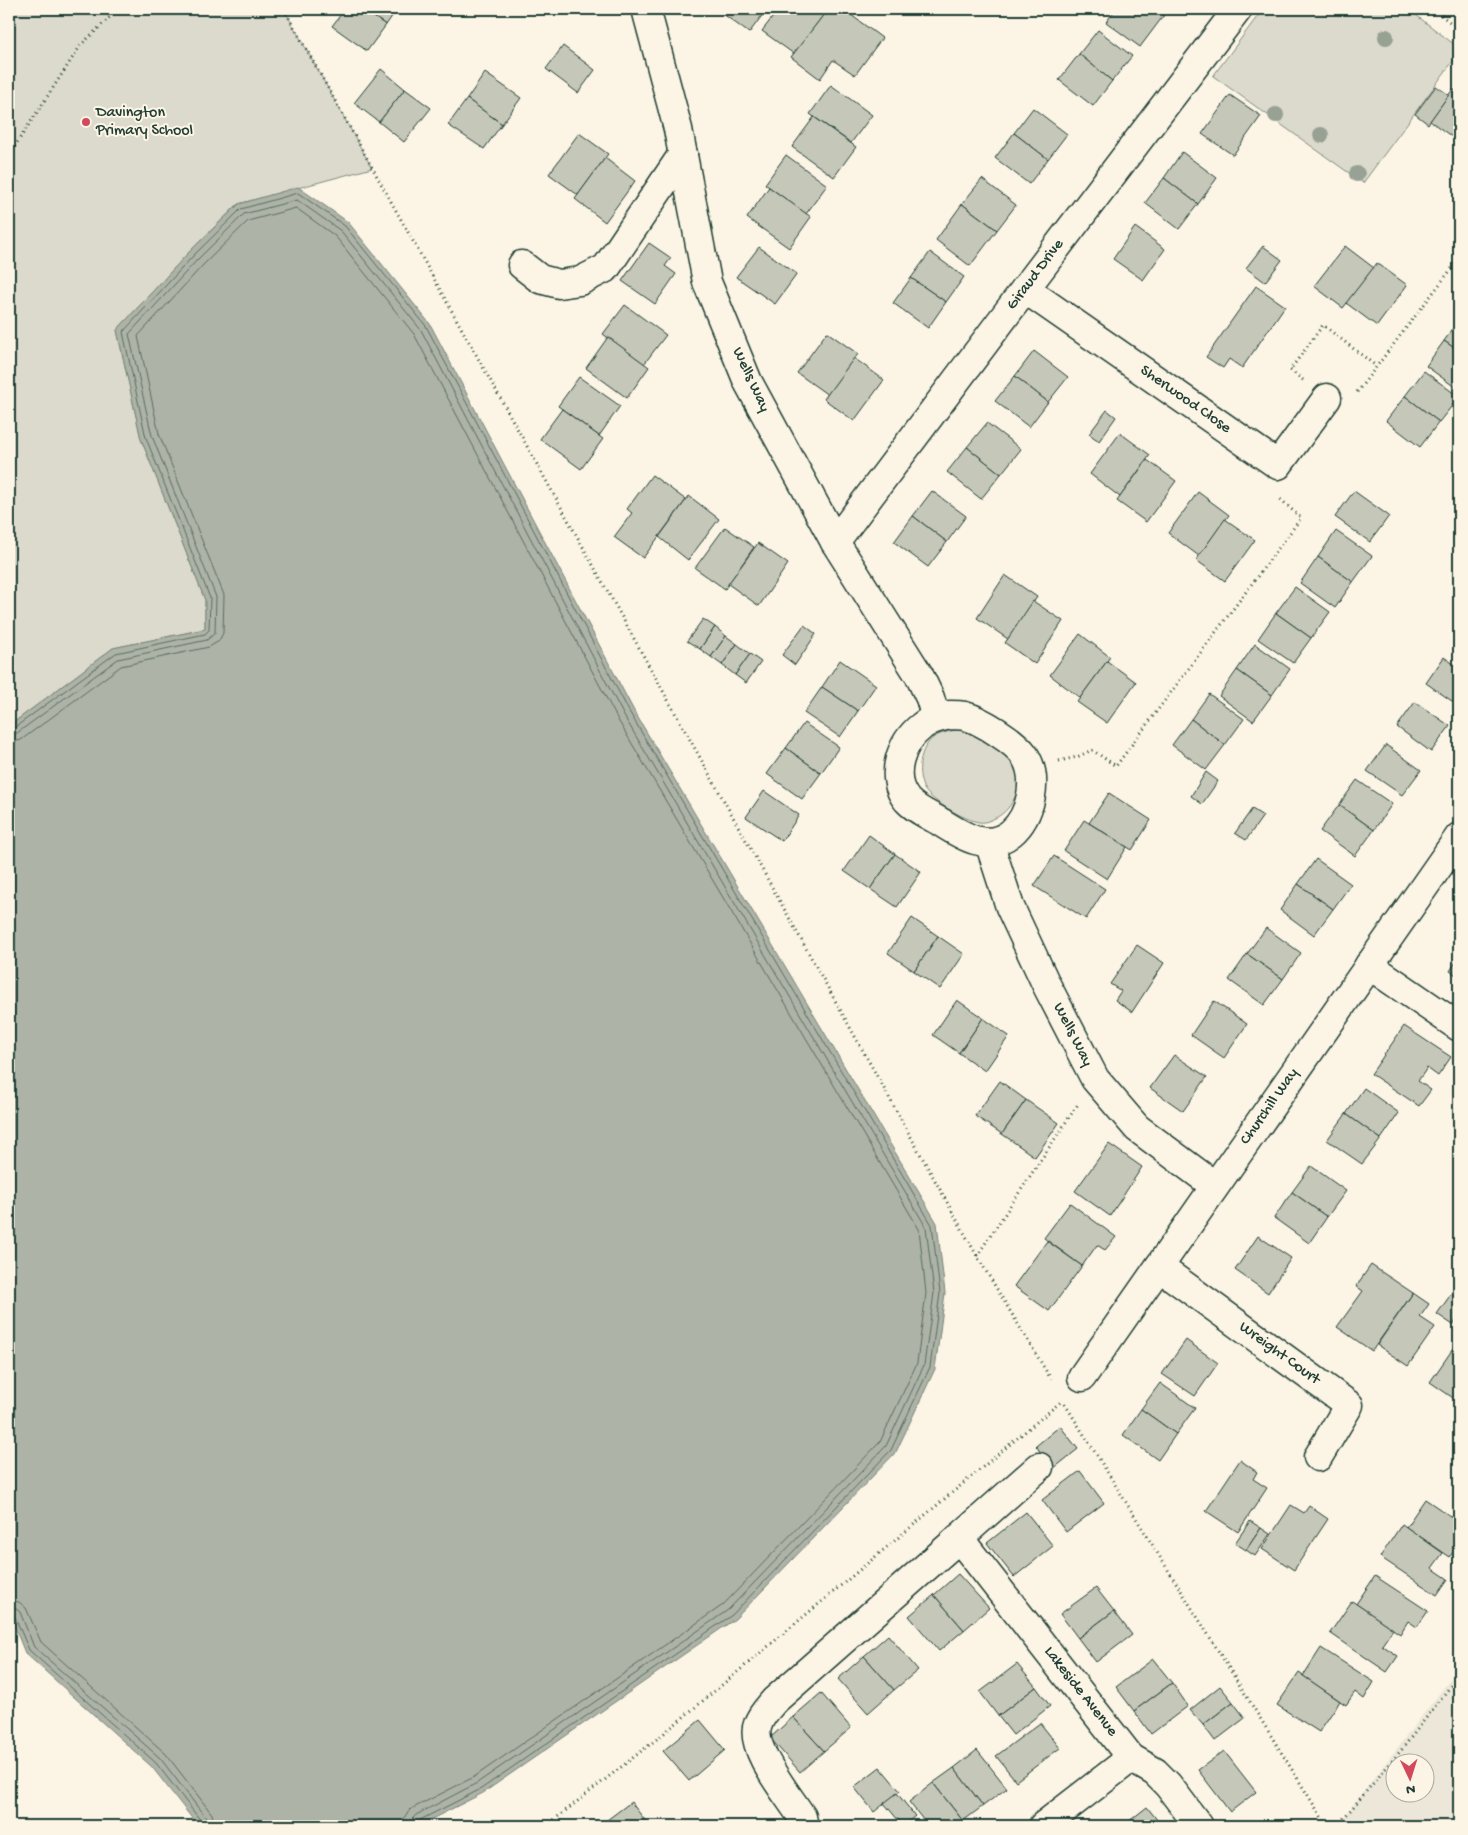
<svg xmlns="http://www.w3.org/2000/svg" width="1468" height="1835" font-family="'Gochi Hand',sans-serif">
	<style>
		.built { fill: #ece7d8; fill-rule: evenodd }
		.green { fill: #dcdacc; stroke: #7e8c80 }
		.water { fill: #aeb3a7; stroke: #758479 }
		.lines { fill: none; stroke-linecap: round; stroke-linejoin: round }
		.shore { stroke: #586c62; stroke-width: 1 }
		.building { fill: #c5c7b9; stroke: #1f3d34 }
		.minor-casing { stroke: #1f3d34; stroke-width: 31 }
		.path { stroke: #1f3d34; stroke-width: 3; stroke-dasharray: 1 4; stroke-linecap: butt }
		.minor { stroke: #fcf5e5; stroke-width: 28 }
		.tree { fill: #97a194 }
		.poi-dot { fill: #d1495b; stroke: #fcf5e5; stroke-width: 2 }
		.labels { text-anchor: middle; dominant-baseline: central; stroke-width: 4; stroke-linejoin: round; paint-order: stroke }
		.poi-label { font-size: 16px; fill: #1f3d34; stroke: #fcf5e5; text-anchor: start }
		.street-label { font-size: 16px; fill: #1f3d34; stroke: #fcf5e5 }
	</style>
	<rect width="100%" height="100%" fill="#fcf5e5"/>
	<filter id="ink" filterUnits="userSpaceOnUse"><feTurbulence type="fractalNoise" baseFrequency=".02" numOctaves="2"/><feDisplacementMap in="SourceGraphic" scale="10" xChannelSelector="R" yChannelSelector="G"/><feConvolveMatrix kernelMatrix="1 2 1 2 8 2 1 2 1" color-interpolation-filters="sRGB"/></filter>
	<g filter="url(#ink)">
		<path class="built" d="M1459 1668V1826H1337ZM1396 1762H1426V1792H1396Z"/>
		<g class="green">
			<polygon points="9,9 284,9 372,168 238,204 190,251 117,330 141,439 205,600 205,629 113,648 9,726"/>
			<polygon points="1263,9 1408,9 1459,48 1459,53 1363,183 1213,76"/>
			<path d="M964 729C982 735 1016 755 1020 777 1021 784 1018 792 1014 799 1009 808 1003 815 993 819 989 821 983 823 979 822 965 820 931 801 924 789 916 773 919 748 934 737 943 732 954 730 964 729Z"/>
		</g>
		<polygon class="water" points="298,187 348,222 430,324 634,711 937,1223 945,1293 935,1369 896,1452 735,1619 483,1793 418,1826 198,1826 152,1767 25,1653 9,1613 9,726 113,648 205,629 205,600 141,439 117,330 190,251 239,204"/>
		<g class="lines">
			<g class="shore">
				<polyline points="9,729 14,728 116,653 205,634 209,630 210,598 146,438 123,332 194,255 241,209 298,193 345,226 426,326 630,713 932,1225 940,1293 930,1367 891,1450 732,1615 481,1789 420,1820 417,1826"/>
				<polyline points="9,736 17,733 118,659 207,640 215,633 216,597 152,436 129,334 198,259 244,214 297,200 341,231 421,330 624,716 926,1227 934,1293 924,1365 886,1446 728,1610 477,1783 416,1815 412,1819 411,1826"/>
				<polyline points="9,743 21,740 121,666 209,647 219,641 223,633 224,595 159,434 138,336 204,264 248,221 296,208 335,236 414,334 618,720 919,1229 926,1293 917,1363 880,1442 723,1605 474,1777 411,1809 405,1816 403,1826"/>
				<polyline points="9,1600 19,1602 26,1608 41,1642 166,1754 212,1814 215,1826"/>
				<polyline points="9,1607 15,1608 20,1612 34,1647 160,1758 206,1818 208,1826"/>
				<polyline points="9,1614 15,1617 29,1650 156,1763 201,1821 202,1826"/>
			</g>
		</g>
		<g class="building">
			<polygon points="345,9 362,9 386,25 367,51 332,26"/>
			<polygon points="362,9 397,9 386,25"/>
			<polygon points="721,9 767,9 749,33 719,11"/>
			<polygon points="779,9 828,9 794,54 762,31"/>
			<polygon points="828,9 843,9 882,38 855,75 833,60 820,79 791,57"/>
			<polygon points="1116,9 1163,9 1167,11 1140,47 1106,22"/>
			<polygon points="1098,30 1132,56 1112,81 1079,54"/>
			<polygon points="563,46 595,70 578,93 546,69"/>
			<polygon points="1079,54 1112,81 1093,106 1059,80"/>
			<polygon points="381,69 405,89 379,122 354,103"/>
			<polygon points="485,73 521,98 502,124 467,99"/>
			<polygon points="831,85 872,115 851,143 810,114"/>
			<polygon points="1436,86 1449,95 1428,124 1415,114"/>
			<polygon points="405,89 431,108 404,142 379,122"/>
			<polygon points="1453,89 1459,93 1459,134 1455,139 1430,121"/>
			<polygon points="1230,95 1261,116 1233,155 1202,134"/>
			<polygon points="467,99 502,124 484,149 448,125"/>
			<polygon points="1033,108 1067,134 1048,159 1014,133"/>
			<polygon points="814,117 856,147 834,177 792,147"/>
			<polygon points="579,133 608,154 578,195 549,174"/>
			<polygon points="1014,133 1048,159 1029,184 995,158"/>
			<polygon points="1182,152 1217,178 1198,204 1164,178"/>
			<polygon points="786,155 827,185 806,214 765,184"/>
			<polygon points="605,158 635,181 605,222 575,199"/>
			<polygon points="1164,178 1198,204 1179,229 1145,203"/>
			<polygon points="982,179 1016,205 997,230 962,204"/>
			<polygon points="769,187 811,217 789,248 747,218"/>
			<polygon points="962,204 997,230 970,266 936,240"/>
			<polygon points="1135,227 1165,249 1143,280 1113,259"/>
			<polygon points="649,243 671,258 665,266 676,274 655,304 622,281"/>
			<polygon points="1263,246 1282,260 1265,282 1246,268"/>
			<polygon points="1345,246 1374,268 1343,308 1314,286"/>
			<polygon points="759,247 797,274 775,304 736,277"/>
			<polygon points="930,252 964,277 946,302 911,278"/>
			<polygon points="1377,263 1407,285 1377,326 1346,303"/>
			<polygon points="911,278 946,302 928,328 893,303"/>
			<polygon points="1256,286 1285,306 1242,368 1229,359 1223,368 1206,357"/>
			<polygon points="625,305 666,335 644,364 603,334"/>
			<polygon points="1459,320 1459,351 1444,341"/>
			<polygon points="827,332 858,354 828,395 797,373"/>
			<polygon points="608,337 649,367 627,398 586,368"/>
			<polygon points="1444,341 1459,351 1459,390 1426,366"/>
			<polygon points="1034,351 1068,377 1048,402 1015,376"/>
			<polygon points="854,358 884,380 854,421 824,399"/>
			<polygon points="1424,371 1459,397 1439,422 1405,396"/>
			<polygon points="1015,376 1048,402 1029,427 995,401"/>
			<polygon points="579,377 620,406 599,436 558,406"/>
			<polygon points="1405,396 1439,422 1420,447 1386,421"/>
			<polygon points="562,409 603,439 581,469 540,439"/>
			<polygon points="1107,410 1116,417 1099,441 1089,434"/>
			<polygon points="987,423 1021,449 1001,474 967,447"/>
			<polygon points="1120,433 1150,455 1120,497 1090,474"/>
			<polygon points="967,447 1001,474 981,499 947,472"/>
			<polygon points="1147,460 1176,481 1146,522 1117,501"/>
			<polygon points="652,475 686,500 643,558 614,537 632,513 627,509"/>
			<polygon points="932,491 966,516 947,542 913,516"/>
			<polygon points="1354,491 1389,516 1370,542 1335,517"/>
			<polygon points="1198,492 1229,515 1199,556 1168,533"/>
			<polygon points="689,496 719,519 688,560 659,537"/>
			<polygon points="913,516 947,542 928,567 894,542"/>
			<polygon points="1225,519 1255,540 1225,581 1196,560"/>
			<polygon points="725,527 754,547 725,589 695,568"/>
			<polygon points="1336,531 1372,556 1353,582 1318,557"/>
			<polygon points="758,543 788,564 759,606 728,584"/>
			<polygon points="1318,557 1353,582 1335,608 1300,583"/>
			<polygon points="1005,575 1037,597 1008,639 977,618"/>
			<polygon points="1295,587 1330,612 1311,638 1276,613"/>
			<polygon points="1033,601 1063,621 1035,664 1005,643"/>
			<polygon points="1276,613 1311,638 1293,663 1258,639"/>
			<polygon points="703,619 715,627 700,649 687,641"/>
			<polygon points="804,625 816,634 795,665 782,655"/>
			<polygon points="715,627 726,636 711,657 700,649"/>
			<polygon points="1080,634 1110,657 1080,698 1050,675"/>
			<polygon points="726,636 737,644 722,665 711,657"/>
			<polygon points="737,644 750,654 735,675 722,665"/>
			<polygon points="1255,644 1290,669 1272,695 1237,670"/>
			<polygon points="750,654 761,662 746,683 735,675"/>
			<polygon points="1444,657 1459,668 1459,706 1426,683"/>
			<polygon points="840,660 876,685 858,711 822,687"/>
			<polygon points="1107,661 1136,682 1107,723 1077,702"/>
			<polygon points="1237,670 1272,695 1253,721 1219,696"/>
			<polygon points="822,687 858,711 840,737 804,713"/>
			<polygon points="1209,694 1244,719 1225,745 1191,719"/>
			<polygon points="1415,702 1450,726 1431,752 1397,727"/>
			<polygon points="1191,719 1225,745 1206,770 1172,745"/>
			<polygon points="804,723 839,747 821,773 786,748"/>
			<polygon points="1386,745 1421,770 1402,795 1367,771"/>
			<polygon points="786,748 821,773 802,799 767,774"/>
			<polygon points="1206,772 1218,781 1202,804 1191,796"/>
			<polygon points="1357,780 1392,804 1374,830 1339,805"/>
			<polygon points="764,791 799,815 782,841 746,817"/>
			<polygon points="1109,793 1151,820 1132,850 1089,823"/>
			<polygon points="1339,805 1374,830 1355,856 1320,831"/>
			<polygon points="1252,809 1263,816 1246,840 1235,833"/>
			<polygon points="1084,820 1127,847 1107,879 1064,851"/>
			<polygon points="869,835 895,854 870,889 844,871"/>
			<polygon points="895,854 921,872 897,907 870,889"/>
			<polygon points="1054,856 1105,889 1086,919 1034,886"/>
			<polygon points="1316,859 1351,884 1333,909 1298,884"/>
			<polygon points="1298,884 1333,909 1314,935 1280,910"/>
			<polygon points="912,918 938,936 914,971 888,953"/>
			<polygon points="1266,928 1301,953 1283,979 1247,954"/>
			<polygon points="938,936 964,954 940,989 914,971"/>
			<polygon points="1137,945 1164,963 1132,1012 1115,1000 1121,991 1110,984"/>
			<polygon points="1247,954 1283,979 1264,1005 1229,980"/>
			<polygon points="1459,957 1459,977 1450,971"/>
			<polygon points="957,1000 983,1018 959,1053 933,1035"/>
			<polygon points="1214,1001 1247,1024 1224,1058 1191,1035"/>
			<polygon points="983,1018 1009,1036 985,1071 959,1053"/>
			<polygon points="1404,1026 1451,1057 1438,1076 1427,1068 1418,1081 1431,1090 1419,1106 1371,1074"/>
			<polygon points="1174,1055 1207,1077 1183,1111 1150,1088"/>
			<polygon points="1000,1081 1026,1100 1002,1134 975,1116"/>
			<polygon points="1364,1088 1399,1113 1381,1139 1346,1114"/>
			<polygon points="1026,1100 1059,1123 1035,1157 1002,1134"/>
			<polygon points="1346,1114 1381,1139 1362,1164 1327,1140"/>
			<polygon points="1109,1144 1142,1167 1110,1216 1075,1191"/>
			<polygon points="1311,1166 1346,1191 1327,1217 1292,1192"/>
			<polygon points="1292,1192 1327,1217 1309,1243 1274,1218"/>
			<polygon points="1070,1203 1116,1237 1105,1250 1097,1245 1082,1266 1044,1238"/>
			<polygon points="1258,1236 1291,1258 1268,1293 1235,1270"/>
			<polygon points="1047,1241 1082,1266 1049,1311 1014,1286"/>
			<polygon points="1371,1265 1413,1293 1372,1351 1337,1327 1363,1291 1356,1286"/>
			<polygon points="1454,1290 1459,1293 1459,1316 1453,1325 1437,1314"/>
			<polygon points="1413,1293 1429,1304 1420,1317 1435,1327 1408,1366 1377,1345"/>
			<polygon points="1186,1340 1218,1363 1195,1396 1162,1374"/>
			<polygon points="1459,1340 1459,1402 1430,1382"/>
			<polygon points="1160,1383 1195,1408 1176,1434 1141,1409"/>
			<polygon points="1141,1409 1176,1434 1158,1460 1123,1435"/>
			<polygon points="1060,1426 1078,1449 1053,1469 1036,1446"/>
			<polygon points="1240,1460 1257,1472 1253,1479 1267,1488 1238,1532 1206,1511"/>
			<polygon points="1080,1471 1104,1503 1066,1532 1042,1500"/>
			<polygon points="1425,1499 1459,1522 1459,1545 1458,1544 1450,1557 1406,1527"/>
			<polygon points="1291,1505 1304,1513 1309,1506 1328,1519 1294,1570 1262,1549"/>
			<polygon points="1026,1512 1053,1546 1014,1577 987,1543"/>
			<polygon points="1250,1521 1261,1528 1246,1550 1235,1543"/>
			<polygon points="1402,1524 1443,1553 1432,1568 1448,1579 1437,1595 1380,1557"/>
			<polygon points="1261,1528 1270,1534 1255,1556 1246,1550"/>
			<polygon points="958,1574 989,1608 964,1630 934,1595"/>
			<polygon points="1375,1576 1428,1611 1417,1627 1408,1621 1400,1634 1356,1604"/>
			<polygon points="1096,1588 1114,1611 1078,1638 1060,1614"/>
			<polygon points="934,1595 964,1630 939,1651 909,1616"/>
			<polygon points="1352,1601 1393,1629 1382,1645 1398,1656 1387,1672 1330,1633"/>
			<polygon points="1114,1611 1132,1635 1096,1662 1078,1638"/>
			<polygon points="888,1635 918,1670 894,1690 864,1656"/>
			<polygon points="1321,1648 1374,1682 1364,1699 1355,1692 1346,1705 1303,1676"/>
			<polygon points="864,1656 894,1690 868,1713 838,1679"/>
			<polygon points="1153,1659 1172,1683 1134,1711 1116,1687"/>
			<polygon points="1017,1664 1036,1687 998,1716 980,1692"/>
			<polygon points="1299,1673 1340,1701 1319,1732 1277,1705"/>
			<polygon points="1172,1683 1188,1706 1151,1734 1134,1711"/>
			<polygon points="1220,1686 1233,1702 1203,1725 1190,1710"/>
			<polygon points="1036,1687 1050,1706 1013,1735 998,1716"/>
			<polygon points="821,1693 851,1728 824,1751 793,1717"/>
			<polygon points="1233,1702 1245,1718 1215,1741 1203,1725"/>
			<polygon points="793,1717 824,1751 800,1772 770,1738"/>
			<polygon points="700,1720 725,1750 689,1781 663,1751"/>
			<polygon points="1040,1723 1060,1748 1016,1781 996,1756"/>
			<polygon points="977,1750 1007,1788 983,1806 954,1768"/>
			<polygon points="1224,1751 1256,1792 1230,1812 1198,1770"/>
			<polygon points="880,1767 900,1791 874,1812 854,1787"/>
			<polygon points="954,1768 983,1806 963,1821 933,1783"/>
			<polygon points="933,1783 963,1821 956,1826 928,1826 909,1802"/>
			<polygon points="897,1793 915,1816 903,1826 884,1803"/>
			<polygon points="631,1802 647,1823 643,1826 599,1826"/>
			<polygon points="1147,1807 1162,1826 1123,1826"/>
		</g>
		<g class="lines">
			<g class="minor-casing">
				<g id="minor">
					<polyline points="646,9 678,129 707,282 748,382 835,542 919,675 930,698 936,718"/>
					<polyline points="522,265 540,279 559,284 580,281 606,268 683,154"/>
					<polyline points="1025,289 1278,465 1327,398"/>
					<polyline points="835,542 1025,289 1238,9"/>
					<path d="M950 715C955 715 960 715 965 716 981 720 1016 742 1025 756 1039 779 1031 816 1011 833 987 853 961 835 939 821 928 815 915 809 907 800 888 777 901 742 922 726 930 719 940 717 950 715Z"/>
					<polyline points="989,842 1010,907 1047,986 1095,1079 1137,1128 1215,1186"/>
					<polyline points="1369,965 1459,1027"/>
					<polyline points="1159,1267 1349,1405 1318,1457"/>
					<polyline points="1082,1377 1459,837"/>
					<polyline points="959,1538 1039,1467"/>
					<path d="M804 1826 802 1817C789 1796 748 1748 758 1724 761 1715 768 1708 774 1701L959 1538 1131 1758 1155 1772 1168 1785 1199 1826"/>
					<polyline points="1043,1826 1131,1758"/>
				</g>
			</g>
			<g class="path">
				<polyline points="284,9 977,1256 1051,1379"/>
				<polyline points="1433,9 1459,29"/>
				<polyline points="9,155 81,45 118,9"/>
				<polyline points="1303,380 1290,370 1323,325 1376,366"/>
				<polyline points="1357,392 1459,259"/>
				<polyline points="1059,761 1077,757 1092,750 1116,766 1301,518 1278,497"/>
				<polyline points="977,1256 1078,1104"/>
				<polyline points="1065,1404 1327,1826"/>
				<polyline points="546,1826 662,1735 1063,1400"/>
				<polyline points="1337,1826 1403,1748 1459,1675"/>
			</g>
			<use href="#minor" class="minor"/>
		</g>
		<g class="tree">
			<circle cx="1386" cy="37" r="8"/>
			<circle cx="1276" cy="115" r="8"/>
			<circle cx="1321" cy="135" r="8"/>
			<circle cx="1357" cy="174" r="8"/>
		</g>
	</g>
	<circle class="poi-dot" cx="86" cy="122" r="5"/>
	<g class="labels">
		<g class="poi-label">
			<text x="96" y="113">Davington<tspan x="96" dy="18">Primary School</tspan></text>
		</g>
		<g class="street-label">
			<text transform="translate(1036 275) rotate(-53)">Giraud Drive</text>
			<text transform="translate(750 380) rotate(65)">Wells Way</text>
			<text transform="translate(1185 400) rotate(35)">Sherwood Close</text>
			<text transform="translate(1072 1035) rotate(63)">Wells Way</text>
			<text transform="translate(1270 1107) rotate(-55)">Churchill Way</text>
			<text transform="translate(1279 1354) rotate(36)">Wreight Court</text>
			<text transform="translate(1080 1692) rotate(52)">Lakeside Avenue</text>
		</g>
	</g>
	<rect width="1468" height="1835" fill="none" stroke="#fcf5e5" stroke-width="30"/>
	<rect x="15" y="15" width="1438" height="1805" fill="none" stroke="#1f3d34" stroke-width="2" filter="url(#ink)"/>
	<g transform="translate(1410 1778) rotate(176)"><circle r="24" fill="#fcf5e5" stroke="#a4ab9e"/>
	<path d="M0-4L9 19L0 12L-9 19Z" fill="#d1495b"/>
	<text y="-8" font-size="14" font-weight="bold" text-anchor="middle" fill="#1f3d34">N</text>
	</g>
</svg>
